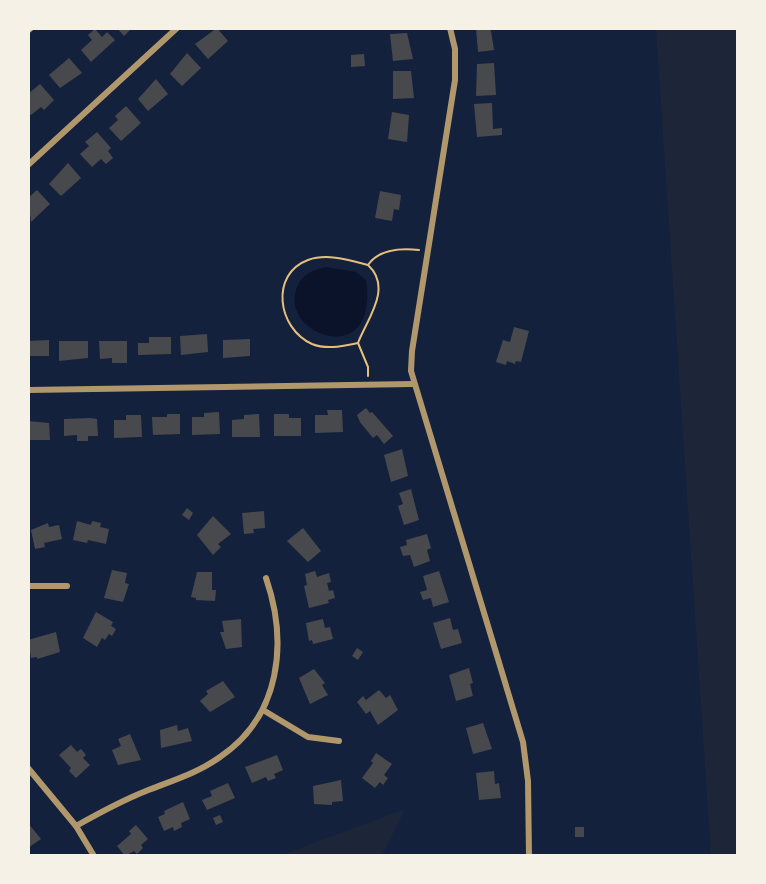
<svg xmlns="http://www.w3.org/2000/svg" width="766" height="884" font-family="Overpass,sans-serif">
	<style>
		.green { fill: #1d2539 }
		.water { fill: #0b132b }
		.building { fill: #48494c }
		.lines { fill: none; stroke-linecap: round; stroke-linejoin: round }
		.path { stroke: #e5c07b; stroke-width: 2 }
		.minor { stroke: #b1986c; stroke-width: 6 }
	</style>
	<rect width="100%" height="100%" fill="#14213d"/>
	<g class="green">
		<polygon points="656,29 737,29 737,855 711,855"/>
		<polygon points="405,809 382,855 282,855"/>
	</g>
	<path class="water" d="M326 267 356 272 366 280C380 372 277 335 297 287 302 274 314 269 326 267Z"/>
	<g class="building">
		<polygon points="117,28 132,28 124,36"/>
		<polygon points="217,28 228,41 208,59 195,44"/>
		<polygon points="476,28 488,28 491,31 494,50 478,52"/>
		<polygon points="95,29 102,37 107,32 115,40 91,62 81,50 92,40 88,35"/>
		<polygon points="407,33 413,59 393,61 390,34"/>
		<polygon points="187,53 201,68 182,86 170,74"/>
		<polygon points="364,54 365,66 351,67 351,55"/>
		<polygon points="69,58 82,73 60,88 49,75"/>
		<polygon points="494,63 496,95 476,96 477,64"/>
		<polygon points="393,71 411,71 414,98 393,99"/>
		<polygon points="156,79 168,94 148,111 138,99"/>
		<polygon points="40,84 54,100 44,110 41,107 31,115 28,112 28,94"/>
		<polygon points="492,103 493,129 502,128 502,135 477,137 474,104"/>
		<polygon points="126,106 141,123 121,141 109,128 118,120 115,116"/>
		<polygon points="392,112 409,115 407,142 388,139"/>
		<polygon points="97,132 111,148 108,151 113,158 106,164 101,159 92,167 80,154 89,146 85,142"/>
		<polygon points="68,163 81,178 61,196 49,184"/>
		<polygon points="37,190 50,204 31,222 28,198"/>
		<polygon points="380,191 401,195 399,210 394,209 392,221 375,218"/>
		<polygon points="514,327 529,331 521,362 516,361 515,364 507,361 506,365 496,362 503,340 510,342"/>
		<polygon points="207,334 208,352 181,355 180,336"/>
		<polygon points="149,337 171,337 171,354 138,355 138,343 149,343"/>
		<polygon points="250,339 250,356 223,358 223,340"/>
		<polygon points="49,340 49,356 28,356 28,341"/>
		<polygon points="59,341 88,341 88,358 59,361"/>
		<polygon points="99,341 127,341 127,363 112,363 112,358 100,359"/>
		<polygon points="366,408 370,413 372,412 393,436 384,444 377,435 373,438 360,422 357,415"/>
		<polygon points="327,410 342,410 343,432 315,433 315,415 328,415"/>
		<polygon points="219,412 220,434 192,435 192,417 204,417 204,413"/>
		<polygon points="167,414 180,414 180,434 153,435 152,417 167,417"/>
		<polygon points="259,414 260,437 232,437 232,420 244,419 244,415"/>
		<polygon points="274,414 289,414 289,418 301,418 301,436 274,436"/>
		<polygon points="126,415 141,415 142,437 114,438 114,420 126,420"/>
		<polygon points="90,418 97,419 98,436 88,436 88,441 77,441 77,435 64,436 64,419"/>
		<polygon points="28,421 49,423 50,440 28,440"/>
		<polygon points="402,449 408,476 391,482 384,455"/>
		<polygon points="411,489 419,520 404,525 398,506 403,504 399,493"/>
		<polygon points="187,508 193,513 189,520 182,515"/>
		<polygon points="264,511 265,528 253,529 254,533 244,534 242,513"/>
		<polygon points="213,516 231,534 218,544 221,547 213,555 197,535"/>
		<polygon points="77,521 91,525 92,521 101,523 100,527 109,529 106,544 88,540 87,543 73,540"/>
		<polygon points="48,523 49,527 59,525 62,539 44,543 45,547 35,549 31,530"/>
		<polygon points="303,528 321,551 308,562 287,541"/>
		<polygon points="427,534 431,548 427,550 430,561 414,567 410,555 403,556 400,547 407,545 406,540"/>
		<polygon points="112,570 127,573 125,583 129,584 123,602 104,598"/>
		<polygon points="315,571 317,577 329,573 331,582 327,583 329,591 333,590 335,598 328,600 329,603 309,608 304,586 307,585 305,574"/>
		<polygon points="439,571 449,602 433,607 431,598 423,600 420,592 427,590 423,576"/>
		<polygon points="197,572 212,572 212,590 216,590 215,601 196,600 196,598 191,597"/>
		<polygon points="96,612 113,622 111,626 116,629 112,636 109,634 105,640 102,638 97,647 83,638"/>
		<polygon points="450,618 453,630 458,629 462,643 441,649 433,623"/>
		<polygon points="241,619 242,647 226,649 220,632 224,632 222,621"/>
		<polygon points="323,619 325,628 330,627 333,639 313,644 312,640 309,641 306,623"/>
		<polygon points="56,632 60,652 37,659 37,657 31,658 28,640"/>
		<polygon points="357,648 363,652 358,660 352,656"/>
		<polygon points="469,668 473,683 470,684 473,696 456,701 449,675"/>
		<polygon points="314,669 325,683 322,685 328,695 310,704 299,678"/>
		<polygon points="223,681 235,697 210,712 200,701 208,694 206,691"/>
		<polygon points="379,690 386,698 390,695 398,710 378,725 370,711 366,714 357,702 363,696 366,700"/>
		<polygon points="483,723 492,749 473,754 466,728"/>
		<polygon points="177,725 178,731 188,728 192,741 161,748 160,730"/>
		<polygon points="130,734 141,760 118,765 112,750 121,746 118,739"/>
		<polygon points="71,745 77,752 81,749 86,755 83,758 90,765 76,778 69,771 71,768 59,755"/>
		<polygon points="376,753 392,764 384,775 388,778 383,785 380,782 375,788 362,778 373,763 371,761"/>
		<polygon points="277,755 283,770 274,774 276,778 268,781 266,777 252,783 245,767"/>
		<polygon points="494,771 495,784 499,783 501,798 479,800 476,773"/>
		<polygon points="341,780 343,801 332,802 332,805 314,804 313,786"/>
		<polygon points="228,783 235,798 207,810 202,800 212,796 210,791"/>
		<polygon points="183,802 190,819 181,823 182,827 174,831 173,827 164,831 158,817 165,814 164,811"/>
		<polygon points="220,815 223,822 216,825 213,818"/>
		<polygon points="28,823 41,839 28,848"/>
		<polygon points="136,825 148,839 141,845 143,848 137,854 134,851 125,856 117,846 131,834 129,831"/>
		<rect x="575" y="827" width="9" height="10"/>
	</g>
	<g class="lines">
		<g class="path">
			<polyline points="28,33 34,28"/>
			<path d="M358 343C343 346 327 350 312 344 277 328 270 274 308 260 327 253 349 260 368 265"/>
			<path d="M368 376V367L358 343C367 319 393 288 368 265 379 249 401 248 419 250"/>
		</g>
		<g class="minor">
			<polyline points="450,28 455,49 455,80 412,351 411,371 523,742 528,781 529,856"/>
			<polyline points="28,165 177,28"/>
			<polyline points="28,390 413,384"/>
			<polyline points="28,586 67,586"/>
			<polyline points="263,710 308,737 339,741"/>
			<polyline points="28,768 76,826 94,856"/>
			<path d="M76 826C99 813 121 801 146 791 171 781 198 773 220 757 281 716 288 642 266 578"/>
		</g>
	</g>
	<rect width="766" height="884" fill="none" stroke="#f6f1e7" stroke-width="60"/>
</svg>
